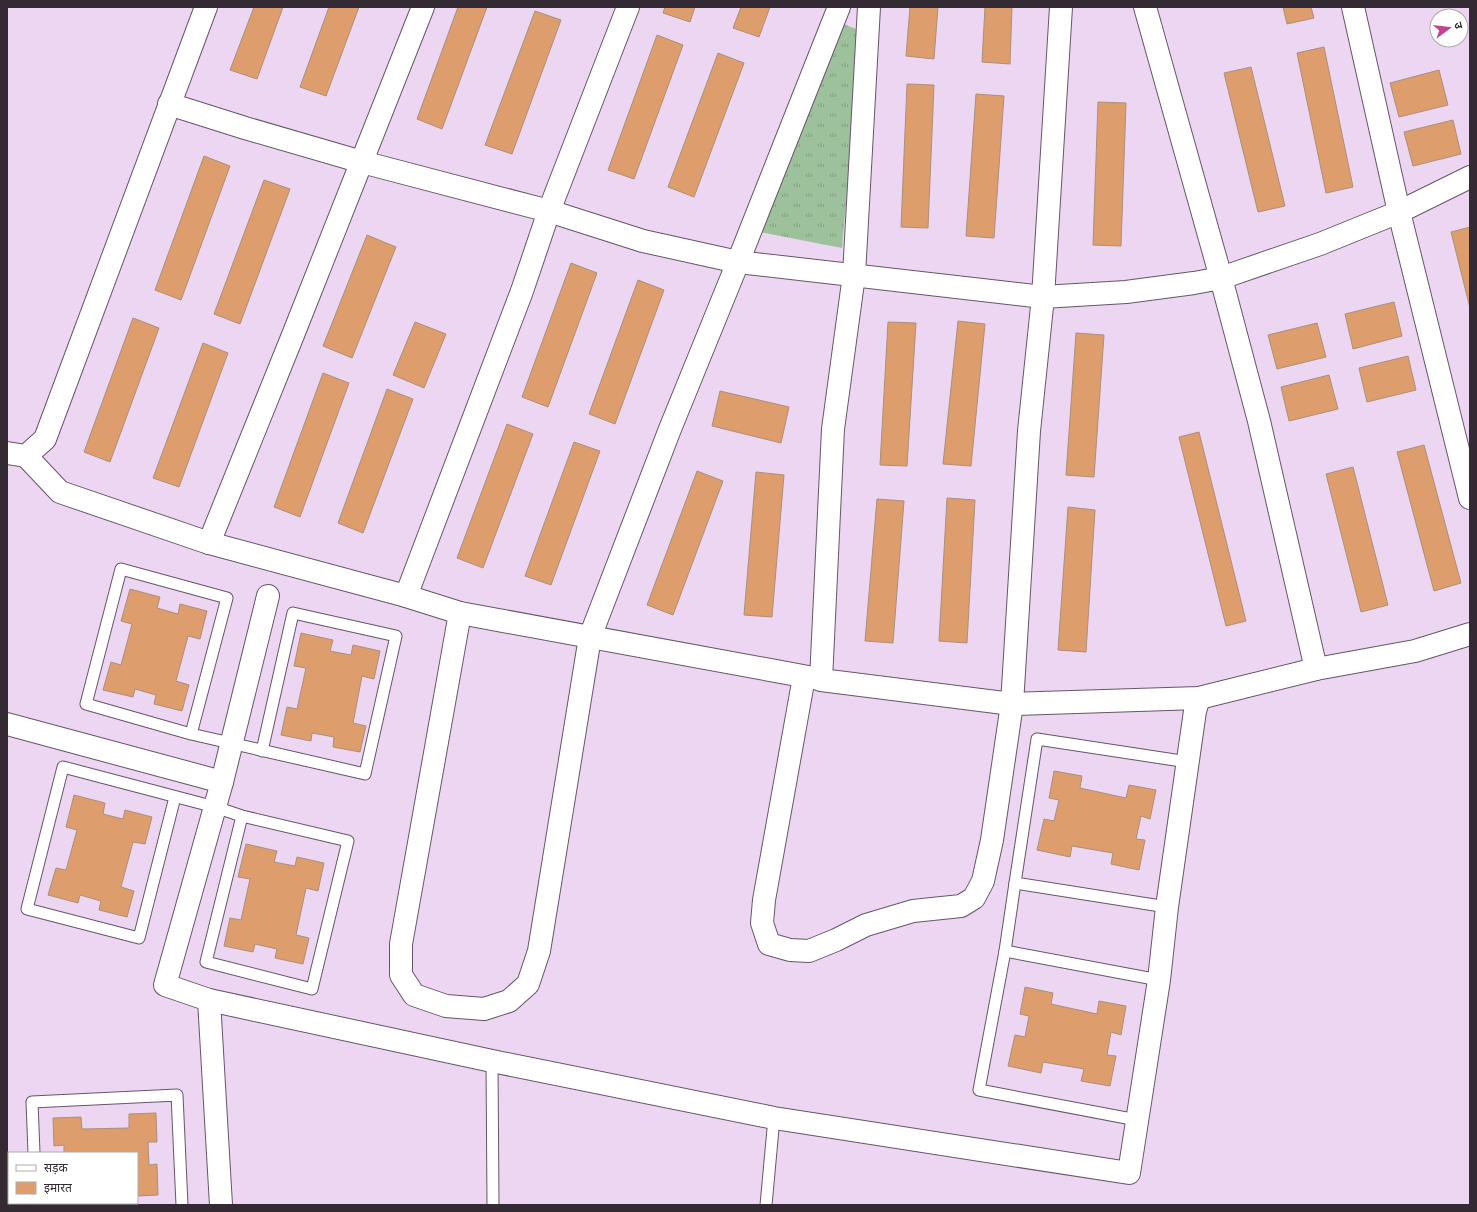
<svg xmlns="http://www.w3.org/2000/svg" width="1477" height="1212" font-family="'Noto Serif','Noto Sans Devanagari',serif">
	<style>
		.grass { fill: url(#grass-tufts) }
		.building { fill: #dd9d6c; stroke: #ab8f7b }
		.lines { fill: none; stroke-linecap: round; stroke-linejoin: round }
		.service-casing { stroke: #68546b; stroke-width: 13 }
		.minor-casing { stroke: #68546b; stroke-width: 24 }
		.service { stroke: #fff; stroke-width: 11 }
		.minor { stroke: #fff; stroke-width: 22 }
	</style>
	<defs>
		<pattern id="grass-tufts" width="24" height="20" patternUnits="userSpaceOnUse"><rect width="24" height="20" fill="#9dc29b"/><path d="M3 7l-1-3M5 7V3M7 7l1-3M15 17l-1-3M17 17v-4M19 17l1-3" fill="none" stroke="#819e7f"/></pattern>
	</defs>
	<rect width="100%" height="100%" fill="#edd6f1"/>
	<polygon class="grass" points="841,23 861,31 842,248 759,232"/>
	<g class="building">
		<polygon points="254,7 283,7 257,79 230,70"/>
		<polygon points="329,7 359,7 326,96 300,87"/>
		<polygon points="458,7 487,7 442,129 417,119"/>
		<polygon points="665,7 695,7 690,22 663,13"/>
		<polygon points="741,7 770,7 759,37 733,28"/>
		<polygon points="910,7 938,7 934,59 906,56"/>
		<polygon points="985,7 1012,7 1010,64 982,62"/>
		<polygon points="1283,7 1311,7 1314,18 1287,24"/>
		<polygon points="535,11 561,20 512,154 485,145"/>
		<polygon points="657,35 683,45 634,179 608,170"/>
		<polygon points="1324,47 1353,187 1326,193 1297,53"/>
		<polygon points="718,53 744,63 694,197 668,187"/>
		<polygon points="1251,67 1285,206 1258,212 1224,73"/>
		<polygon points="1439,70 1448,105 1399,117 1390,83"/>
		<polygon points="907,84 934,85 928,228 901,227"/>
		<polygon points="976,94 1004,96 994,238 966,236"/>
		<polygon points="1098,102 1126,103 1121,246 1093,245"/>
		<polygon points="1453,120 1461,154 1413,166 1404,132"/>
		<polygon points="204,156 230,166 181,300 155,290"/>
		<polygon points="264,180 290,189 240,324 214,314"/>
		<polygon points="1470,227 1470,308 1451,232"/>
		<polygon points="367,235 396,247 352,358 323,346"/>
		<polygon points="571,263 597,273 548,407 522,397"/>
		<polygon points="638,280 664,290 615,424 589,414"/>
		<polygon points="1394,302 1402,336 1353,349 1345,314"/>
		<polygon points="133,318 159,328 110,462 84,452"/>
		<polygon points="958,321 985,324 971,466 943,464"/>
		<polygon points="415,322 446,334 424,388 393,375"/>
		<polygon points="888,322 916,323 907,466 880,465"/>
		<polygon points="1317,323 1326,357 1277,369 1268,335"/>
		<polygon points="1076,333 1104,335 1094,477 1066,475"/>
		<polygon points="203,343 228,353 179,487 153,478"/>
		<polygon points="1408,356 1416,390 1367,402 1359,368"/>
		<polygon points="323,373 349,383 300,517 274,507"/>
		<polygon points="1329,375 1338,409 1289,421 1281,387"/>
		<polygon points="387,389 413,399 363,533 338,523"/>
		<polygon points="720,391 789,407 781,443 712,426"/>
		<polygon points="507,424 533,434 483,568 457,558"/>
		<polygon points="1199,432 1246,621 1226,626 1179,437"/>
		<polygon points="574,442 600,451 551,585 525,576"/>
		<polygon points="1424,445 1461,583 1434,591 1397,452"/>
		<polygon points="1353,467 1388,605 1361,612 1326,474"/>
		<polygon points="697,471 723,481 673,615 647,605"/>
		<polygon points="756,472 784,475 772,617 744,615"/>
		<polygon points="947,498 975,500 967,643 939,641"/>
		<polygon points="877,499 904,501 893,643 865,641"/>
		<polygon points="1068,507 1095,510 1086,652 1058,650"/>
		<polygon points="130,589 160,597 157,608 178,614 180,604 207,611 200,639 188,636 176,681 189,685 182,711 154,704 156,695 135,689 133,697 103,690 111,662 121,665 132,624 121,621"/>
		<polygon points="301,633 333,640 330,651 351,655 353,645 380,651 374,679 362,676 353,723 366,726 360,752 333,747 334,737 312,733 311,741 281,735 287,707 297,709 306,668 294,666"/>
		<polygon points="1054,771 1082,776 1080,788 1126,798 1129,785 1156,790 1150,819 1141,816 1136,839 1145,840 1139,870 1111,864 1113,853 1072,846 1070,857 1037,850 1044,819 1054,821 1059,800 1049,798"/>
		<polygon points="74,795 105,803 103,814 123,819 125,810 152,817 145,844 133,842 121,887 134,891 127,917 99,910 101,901 80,895 78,903 48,895 56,868 66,870 77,830 66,827"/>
		<polygon points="246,844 277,851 274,862 295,866 297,857 324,863 318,891 306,888 296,935 309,938 303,964 275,958 277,949 255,944 253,952 224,946 230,918 241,920 250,879 238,877"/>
		<polygon points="1025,987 1053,993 1051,1004 1097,1014 1099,1001 1126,1006 1121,1035 1111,1032 1107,1055 1116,1056 1110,1086 1081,1081 1084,1069 1043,1062 1041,1073 1008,1066 1015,1035 1025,1037 1029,1016 1020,1014"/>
		<polygon points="156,1113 157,1142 148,1142 149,1165 157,1164 158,1195 137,1196 137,1153 64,1153 64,1145 54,1146 53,1118 81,1117 82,1129 129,1128 129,1114"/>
	</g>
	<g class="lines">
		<g class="service-casing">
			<g id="service">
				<polyline points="191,734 227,598 121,569 86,704 191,734 365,774 396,636 293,613 262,751"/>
				<polyline points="175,797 139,938 27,909 63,767 215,807 242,816 348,841 312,989 206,962 242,816"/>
				<polyline points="1167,907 1015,883 1037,739 1188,762"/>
				<polyline points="1005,951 1015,883"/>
				<polyline points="492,1061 493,1205"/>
				<polyline points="1137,1120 979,1090 1005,951 1159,980"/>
				<polyline points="34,1153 32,1102 177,1095 182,1205"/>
				<polyline points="37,1203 37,1205"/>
				<polyline points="766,1205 774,1118"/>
			</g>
		</g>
		<g class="minor-casing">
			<g id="minor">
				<polyline points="423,7 293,335 209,543 406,596 460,613 819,679"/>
				<polyline points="869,7 854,275 833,429 821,680 1012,704 1199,698 1316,669 1415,651 1470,634"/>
				<polyline points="1145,7 1221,278 1320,244 1399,212 1470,177"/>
				<polyline points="1353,7 1399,212 1470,498"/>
				<polyline points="169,104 245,128 362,162 549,211 643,241 738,262 1043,297 1126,292 1194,283 1221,278 1259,421 1316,669"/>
				<polyline points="7,453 26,456 45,439 206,7"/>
				<polyline points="26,456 60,492 209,543"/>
				<polyline points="268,596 222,782 165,985 209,1000 492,1061 774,1118 1129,1173 1159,980 1167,907 1195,711 1199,698"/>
				<polyline points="406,596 522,291 549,211 628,7"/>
				<polyline points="460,613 401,944 401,975 414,995 446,1006 484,1009 509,1001 528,984 539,951 590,637 670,429 738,262 839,7"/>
				<polyline points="804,677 764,900 762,923 769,944 790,950 809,951 836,940 866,925 913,911 961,906 974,898 983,881 992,840 1012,704 1029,431 1043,297 1061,7"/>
				<polyline points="7,724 222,782"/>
				<polyline points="209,1000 221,1205"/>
			</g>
		</g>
		<use href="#service" class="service"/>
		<use href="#minor" class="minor"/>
	</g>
	<rect width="1477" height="1212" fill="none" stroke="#332a34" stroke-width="16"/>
	<rect x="8" y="1152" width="130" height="52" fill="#ffffff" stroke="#adaaae"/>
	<rect x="16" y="1165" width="20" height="6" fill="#ffffff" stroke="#adaaae"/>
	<text x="44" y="1172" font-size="12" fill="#332a34">सड़क</text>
	<rect x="16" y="1182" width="20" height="12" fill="#dd9d6c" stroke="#adaaae"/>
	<text x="44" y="1192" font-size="12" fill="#332a34">इमारत</text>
	<g transform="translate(1449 28) rotate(75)"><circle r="19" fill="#ffffff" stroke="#adaaae"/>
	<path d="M0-3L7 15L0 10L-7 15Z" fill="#c14392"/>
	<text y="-6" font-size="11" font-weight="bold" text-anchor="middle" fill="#332a34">उ</text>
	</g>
</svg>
